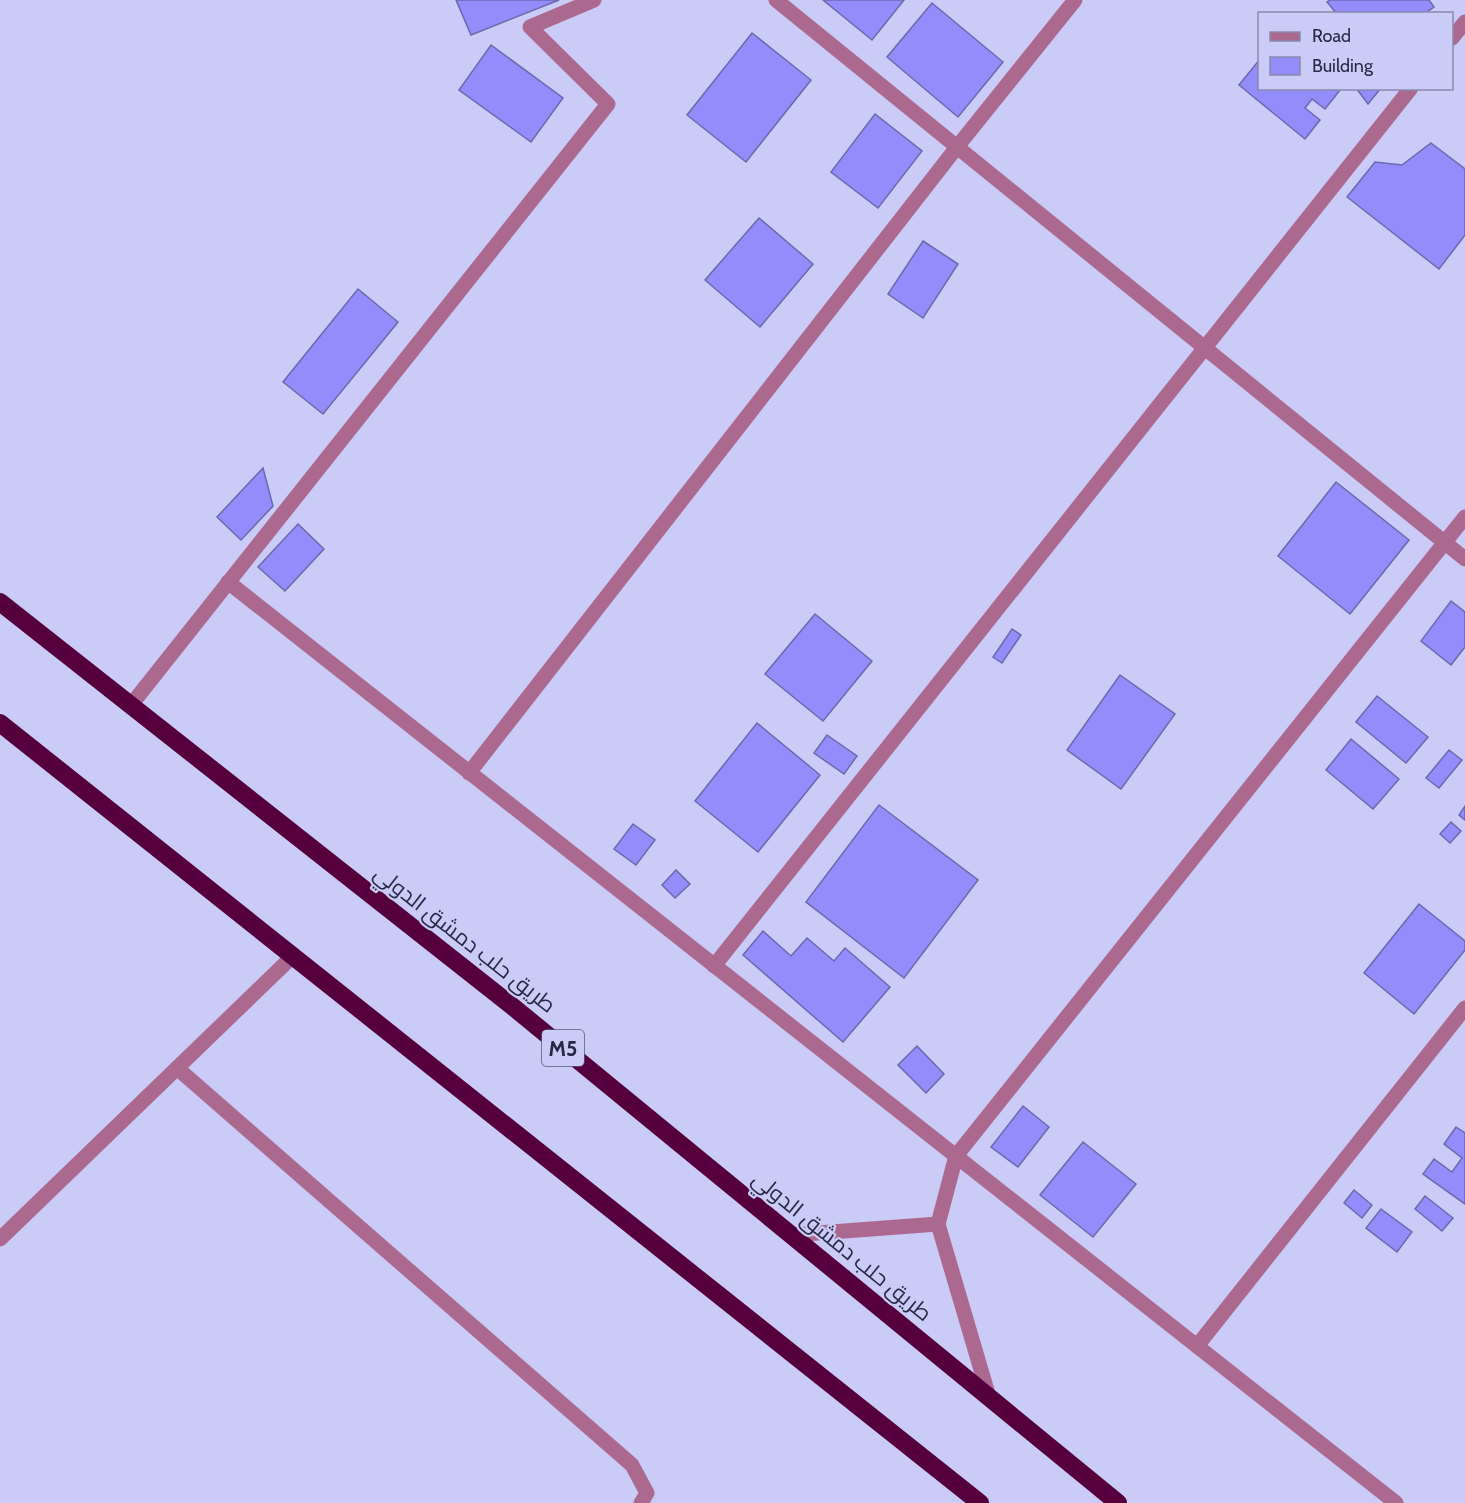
<svg xmlns="http://www.w3.org/2000/svg" width="1465" height="1503" font-family="Cabin,Cairo,sans-serif">
	<style>
		.building { fill: #938cfb; stroke: #6b69ac; stroke-width: 1.5 }
		.lines { fill: none; stroke-linecap: round; stroke-linejoin: round }
		.minor { stroke: #ab6990; stroke-width: 15 }
		.highway { stroke: #55003c; stroke-width: 18 }
		.labels { text-anchor: middle; dominant-baseline: central; stroke-width: 4.5; stroke-linejoin: round; paint-order: stroke }
		.shield { fill: #cacbf7; stroke: #59597a; stroke-width: 1.5 }
		.shield-label { font-size: 21px; font-weight: bold; fill: #292844 }
		.street-label { font-size: 22px; fill: #292844; stroke: #cacbf7 }
	</style>
	<rect width="100%" height="100%" fill="#cacbf7"/>
	<g class="building">
		<polygon points="456,0 559,0 471,35"/>
		<polygon points="823,0 904,0 872,40"/>
		<polygon points="1330,0 1429,0 1434,7 1424,14 1337,14 1327,2"/>
		<polygon points="932,3 1003,62 958,117 887,57"/>
		<polygon points="752,33 811,80 746,162 687,115"/>
		<polygon points="491,45 563,98 531,142 459,90"/>
		<polygon points="1260,59 1260,88 1338,88 1340,90 1325,109 1312,99 1305,108 1320,120 1305,139 1239,85"/>
		<polygon points="1356,88 1381,88 1368,104"/>
		<polygon points="875,114 922,151 878,208 831,172"/>
		<polygon points="1431,143 1465,169 1465,235 1439,269 1347,197 1375,162 1402,165"/>
		<polygon points="759,218 813,264 760,327 705,280"/>
		<polygon points="923,241 958,264 923,318 888,294"/>
		<polygon points="358,289 398,322 323,414 283,382"/>
		<polygon points="263,468 273,506 241,540 217,517"/>
		<polygon points="1336,482 1409,540 1350,614 1278,556"/>
		<polygon points="298,524 324,549 285,591 258,567"/>
		<polygon points="1451,601 1465,612 1465,647 1451,665 1421,641"/>
		<polygon points="815,614 872,661 823,721 765,674"/>
		<polygon points="1012,629 1021,635 1002,663 993,657"/>
		<polygon points="1120,675 1175,714 1121,789 1067,750"/>
		<polygon points="1377,696 1428,737 1406,763 1356,722"/>
		<polygon points="757,723 820,775 758,852 695,801"/>
		<polygon points="827,735 857,756 844,774 814,753"/>
		<polygon points="1351,739 1399,779 1373,809 1326,770"/>
		<polygon points="1449,750 1462,760 1439,788 1426,778"/>
		<polygon points="879,805 978,880 904,978 806,902"/>
		<polygon points="1465,806 1465,820 1459,815"/>
		<polygon points="1451,822 1461,831 1450,843 1440,834"/>
		<polygon points="633,824 655,840 636,865 614,849"/>
		<polygon points="676,870 690,884 675,898 662,885"/>
		<polygon points="1419,904 1465,941 1465,950 1414,1014 1364,973"/>
		<polygon points="763,931 791,956 807,938 834,961 845,948 890,987 843,1042 743,955"/>
		<polygon points="917,1046 944,1074 926,1093 898,1065"/>
		<polygon points="1023,1106 1049,1127 1018,1167 991,1147"/>
		<polygon points="1456,1127 1465,1133 1465,1204 1423,1174 1434,1159 1452,1172 1462,1158 1444,1144"/>
		<polygon points="1083,1142 1136,1184 1093,1237 1040,1195"/>
		<polygon points="1354,1190 1372,1205 1362,1218 1344,1203"/>
		<polygon points="1425,1196 1453,1218 1442,1231 1415,1209"/>
		<polygon points="1381,1209 1412,1232 1397,1252 1366,1228"/>
	</g>
	<g class="lines">
		<g class="minor">
			<polyline points="776,0 1465,559"/>
			<polyline points="1452,38 1465,22"/>
			<polyline points="228,582 1396,1503"/>
			<polyline points="131,705 608,104 530,27 594,0"/>
			<polyline points="469,773 957,147 1075,0"/>
			<polyline points="714,966 1411,88"/>
			<polyline points="177,1068 632,1465 647,1493 641,1503"/>
			<polyline points="938,1224 956,1156 1465,517"/>
			<polyline points="791,1235 938,1224 989,1397"/>
			<polyline points="0,1239 293,956"/>
			<polyline points="1197,1346 1465,1008"/>
		</g>
		<g class="highway">
			<polyline points="0,602 512,1006 1118,1503"/>
			<polyline points="0,723 980,1503"/>
		</g>
	</g>
	<g class="labels">
		<rect class="shield" x="542" y="1030" width="42" height="36" rx="4.5"/>
		<g class="shield-label">
			<text x="563" y="1048">M5</text>
		</g>
		<g class="street-label">
			<text transform="translate(465 939) rotate(38)">طريق حلب دمشق الدولي</text>
			<text transform="translate(842 1246) rotate(39)">طريق حلب دمشق الدولي</text>
		</g>
	</g>
	<rect x="1258" y="12" width="195" height="78" fill="#cacbf7" stroke="#8a8aaf" stroke-width="1.5"/>
	<rect x="1270" y="32" width="30" height="9" fill="#ab6990" stroke="#8a8aaf" stroke-width="1.5"/>
	<text x="1312" y="42" font-size="18" fill="#292844">Road</text>
	<rect x="1270" y="57" width="30" height="18" fill="#938cfb" stroke="#8a8aaf" stroke-width="1.5"/>
	<text x="1312" y="72" font-size="18" fill="#292844">Building</text>
</svg>
